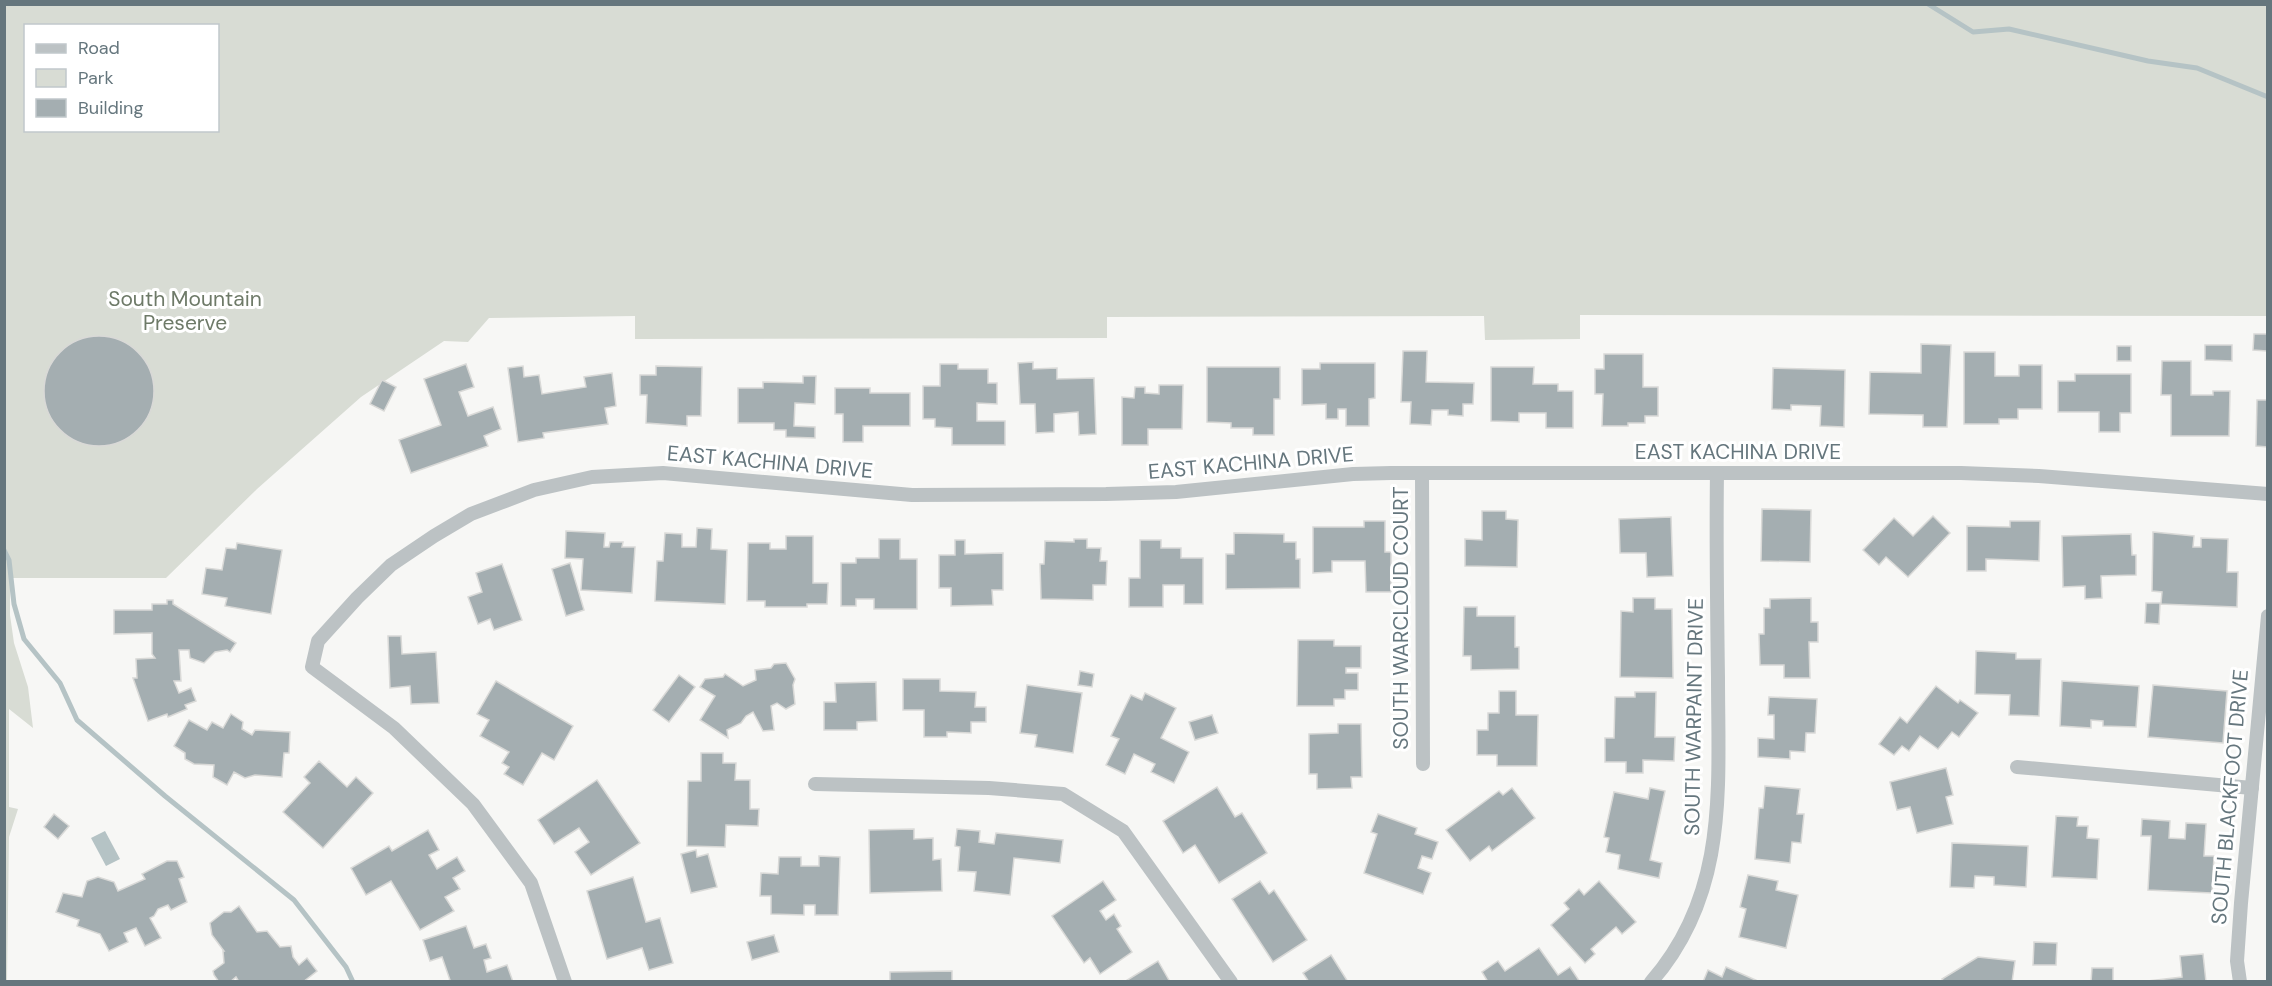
<svg xmlns="http://www.w3.org/2000/svg" width="2272" height="986" font-family="'DM Sans',sans-serif">
	<style>
		.green { fill: #d8dcd4; fill-rule: evenodd }
		.water { fill: #b5c3c5 }
		.lines { fill: none; stroke-linecap: round; stroke-linejoin: round }
		.stream { stroke: #b5c3c5; stroke-width: 5 }
		.building { fill: #a4aeb1; stroke: #d9d9d7; stroke-width: 1.5 }
		.minor { stroke: #bcc2c4; stroke-width: 14 }
		.labels { text-anchor: middle; dominant-baseline: central; stroke-width: 6; stroke-linejoin: round; paint-order: stroke }
		.park-label { font-size: 21px; fill: #6e7a68; stroke: #fff }
		.street-label { font-size: 21px; fill: #65767d; stroke: #fff }
	</style>
	<rect width="100%" height="100%" fill="#f7f7f5"/>
	<path class="green" d="M5 5H2267V316L1580 315V339L1485 340 1484 316 1107 317V338L635 339V316L489 318 468 342 444 341 361 397 257 489 166 578H10V615L14 643 28 687 33 728 9 709V807L18 809 9 837 7 981 5 982ZM26 26H218V130H26Z"/>
	<polygon class="water" points="105,831 120,859 106,866 91,838"/>
	<g class="lines">
		<g class="stream">
			<polyline points="1928,4 1973,32 2009,29 2148,61 2197,68 2268,97"/>
			<polyline points="4,550 9,560 14,604 24,639 60,683 77,720 165,796 294,900 346,967 353,982"/>
		</g>
	</g>
	<g class="building">
		<polygon points="2254,334 2268,334 2267,351 2253,350"/>
		<circle cx="99" cy="391" r="55"/>
		<polygon points="1921,344 1951,345 1947,427 1923,427 1923,415 1869,414 1870,372 1921,373"/>
		<polygon points="2205,345 2232,345 2232,361 2205,360"/>
		<rect x="2117" y="346" width="14" height="15"/>
		<polygon points="1403,351 1427,351 1426,382 1474,383 1473,404 1463,404 1463,416 1448,415 1448,410 1432,410 1431,425 1410,424 1411,402 1401,402"/>
		<polygon points="1964,352 1995,352 1995,376 2019,376 2019,365 2042,365 2042,409 2018,409 2018,419 1999,419 1999,424 1964,424"/>
		<polygon points="1604,354 1643,354 1643,387 1658,387 1658,416 1645,416 1645,423 1628,423 1628,426 1602,426 1603,394 1595,394 1595,369 1604,369"/>
		<polygon points="2162,361 2191,361 2191,395 2213,395 2213,391 2230,391 2229,436 2171,436 2171,395 2161,395"/>
		<polygon points="1033,362 1033,369 1057,368 1057,379 1094,378 1096,434 1079,435 1078,412 1054,414 1054,432 1036,433 1035,404 1020,404 1018,363"/>
		<polygon points="1320,363 1375,363 1375,398 1369,399 1369,426 1346,426 1346,409 1338,409 1338,419 1326,419 1326,404 1302,405 1302,369 1320,369"/>
		<polygon points="466,364 474,387 459,392 468,416 493,407 501,429 484,436 488,446 411,473 399,440 441,425 424,379"/>
		<polygon points="940,364 958,364 958,369 988,369 988,383 997,383 997,404 977,403 977,421 1005,421 1005,445 952,445 952,428 935,427 935,419 923,419 923,386 940,386"/>
		<polygon points="523,366 524,377 539,375 542,394 586,387 584,377 612,373 616,406 605,408 608,424 543,433 544,438 518,442 508,368"/>
		<polygon points="656,366 702,367 701,416 687,416 687,426 646,423 647,395 640,395 640,375 656,375"/>
		<polygon points="1207,367 1280,367 1280,399 1274,399 1274,435 1253,435 1253,428 1231,428 1231,423 1207,422"/>
		<polygon points="1491,367 1534,367 1533,384 1558,384 1558,391 1573,391 1573,428 1546,428 1546,413 1519,413 1519,422 1491,421"/>
		<polygon points="1773,368 1845,370 1844,427 1820,426 1821,406 1791,405 1791,410 1772,409"/>
		<polygon points="2075,374 2131,374 2131,413 2120,413 2120,432 2099,432 2099,412 2058,412 2058,381 2075,381"/>
		<polygon points="803,376 816,376 815,404 795,403 794,426 815,427 815,438 786,437 786,430 774,430 774,423 738,423 738,388 763,388 763,382 803,383"/>
		<polygon points="382,380 396,387 384,411 370,404"/>
		<polygon points="1159,385 1183,385 1182,429 1148,429 1148,445 1122,445 1122,397 1134,398 1135,387 1145,387 1145,393 1159,394"/>
		<polygon points="835,388 870,388 870,393 910,393 910,426 863,426 863,442 843,442 843,414 835,414"/>
		<polygon points="2257,400 2268,400 2268,447 2256,446"/>
		<polygon points="1762,509 1811,510 1810,562 1761,561"/>
		<polygon points="1482,511 1506,511 1506,519 1518,520 1517,567 1465,566 1465,539 1482,540"/>
		<polygon points="1933,516 1950,533 1908,577 1886,557 1879,565 1863,550 1894,518 1913,536"/>
		<polygon points="1671,517 1673,576 1647,577 1646,553 1620,553 1619,519"/>
		<polygon points="1364,521 1385,521 1385,552 1391,552 1391,592 1366,592 1365,561 1332,561 1332,572 1313,573 1313,527 1364,527"/>
		<polygon points="2010,521 2040,521 2039,561 1986,559 1986,571 1967,571 1967,526 2010,527"/>
		<polygon points="697,528 712,529 711,549 727,550 725,604 655,601 657,561 663,561 665,533 682,534 682,547 696,547"/>
		<polygon points="566,531 605,533 604,547 609,547 610,542 623,542 622,547 635,547 632,593 581,590 583,559 565,558"/>
		<polygon points="2153,532 2194,536 2193,547 2201,547 2201,538 2228,539 2227,572 2238,572 2237,607 2160,604 2159,624 2145,623 2146,603 2161,603 2162,592 2152,591"/>
		<polygon points="1234,533 1284,534 1284,542 1296,542 1296,559 1300,559 1300,588 1226,589 1226,554 1234,554"/>
		<polygon points="2131,534 2132,555 2136,555 2136,575 2101,576 2102,598 2085,599 2085,586 2063,587 2062,536"/>
		<polygon points="786,536 813,536 813,583 828,583 827,604 807,604 807,607 765,607 765,601 747,601 748,543 770,543 770,549 786,549"/>
		<polygon points="879,539 900,539 900,559 917,559 917,609 874,609 874,599 856,599 856,606 841,606 841,563 856,563 856,558 879,558"/>
		<polygon points="1074,539 1087,539 1087,548 1101,548 1100,561 1107,561 1106,585 1093,585 1093,600 1041,599 1040,564 1044,564 1045,541 1074,542"/>
		<polygon points="955,540 965,540 965,554 1003,553 1003,590 992,590 993,605 951,606 951,588 939,588 939,555 955,555"/>
		<polygon points="1140,540 1161,540 1161,548 1181,548 1181,558 1203,558 1203,604 1184,604 1184,585 1163,585 1163,607 1129,607 1129,578 1140,578"/>
		<polygon points="237,543 282,550 271,614 225,606 227,598 202,594 206,568 222,570 226,548 236,549"/>
		<polygon points="570,563 584,610 566,616 552,569"/>
		<polygon points="502,564 522,620 494,630 490,619 478,624 468,597 482,592 476,573"/>
		<polygon points="1633,598 1655,598 1655,609 1672,609 1673,678 1620,677 1621,611 1633,612"/>
		<polygon points="1811,598 1811,622 1818,622 1818,642 1809,642 1810,678 1784,678 1784,665 1760,665 1759,634 1764,634 1764,608 1770,608 1770,599"/>
		<polygon points="167,600 173,600 173,604 236,643 230,652 227,650 215,652 204,663 190,658 189,650 179,650 181,681 174,681 179,693 191,688 196,701 185,705 187,709 168,717 167,714 148,721 133,678 137,678 136,659 155,658 152,654 152,633 114,634 114,610 152,610 152,604 167,604"/>
		<polygon points="1464,607 1477,607 1477,616 1515,616 1515,647 1519,647 1519,669 1471,670 1471,656 1463,656"/>
		<polygon points="388,636 401,636 402,654 436,652 439,703 411,704 410,686 390,688"/>
		<polygon points="1298,640 1334,640 1334,646 1361,646 1361,668 1346,668 1346,673 1358,673 1358,690 1345,690 1345,699 1334,699 1334,706 1297,706"/>
		<polygon points="1976,651 2016,653 2016,659 2041,659 2039,716 2009,715 2010,695 1975,694"/>
		<polygon points="786,663 795,679 793,685 795,704 786,709 777,703 771,706 774,730 763,731 753,712 746,716 741,723 727,730 728,738 700,720 715,696 700,687 705,679 723,677 725,674 743,686 756,680 755,670 771,668 774,664"/>
		<polygon points="1080,671 1094,674 1092,687 1078,685"/>
		<polygon points="679,675 695,687 669,722 653,710"/>
		<polygon points="903,679 940,679 940,691 976,692 975,707 986,707 986,722 971,722 971,733 947,732 947,737 924,737 924,710 903,710"/>
		<polygon points="496,681 573,726 554,760 542,753 523,785 504,774 509,767 502,763 509,752 480,736 489,720 477,714"/>
		<polygon points="2062,681 2139,686 2136,727 2103,726 2103,721 2091,720 2091,728 2060,726"/>
		<polygon points="876,682 877,721 857,722 857,730 824,730 824,702 836,702 835,683"/>
		<polygon points="1027,685 1082,693 1073,753 1035,747 1037,735 1020,733"/>
		<polygon points="2153,685 2227,691 2223,743 2148,737"/>
		<polygon points="1936,686 1958,703 1960,700 1978,713 1959,737 1952,732 1938,749 1920,736 1909,751 1902,746 1894,755 1879,744 1900,717 1907,723"/>
		<polygon points="1499,691 1516,691 1516,715 1538,715 1537,766 1497,766 1497,755 1477,755 1477,730 1488,730 1488,713 1499,713"/>
		<polygon points="1635,692 1656,692 1655,737 1675,737 1674,761 1643,760 1643,773 1626,773 1626,762 1605,762 1605,738 1614,738 1615,697 1635,697"/>
		<polygon points="1145,693 1176,708 1161,738 1189,752 1174,783 1151,772 1155,764 1134,754 1125,774 1106,765 1119,739 1111,736 1131,695 1142,700"/>
		<polygon points="1769,697 1817,699 1815,733 1806,733 1805,752 1790,751 1790,759 1758,757 1758,738 1774,739 1774,715 1768,715"/>
		<polygon points="231,714 243,722 242,729 252,735 255,730 290,732 289,753 284,753 282,777 255,775 245,778 234,772 227,785 213,777 214,765 194,764 185,759 185,753 174,746 189,720 207,730 212,722 223,728"/>
		<polygon points="1212,715 1218,733 1195,740 1189,722"/>
		<polygon points="1338,724 1361,724 1362,777 1351,777 1352,788 1317,789 1317,774 1309,774 1309,734 1338,733"/>
		<polygon points="701,753 723,753 723,763 736,763 735,780 750,780 750,809 759,809 758,826 726,825 725,847 687,846 688,781 701,781"/>
		<polygon points="319,761 347,787 356,777 373,793 323,848 283,812 310,783 304,777"/>
		<polygon points="1946,768 1953,795 1946,797 1953,824 1917,833 1910,807 1897,810 1890,782"/>
		<polygon points="597,780 640,843 591,875 575,852 589,842 579,828 554,844 538,820"/>
		<polygon points="1765,786 1800,789 1797,814 1804,814 1801,843 1792,842 1790,863 1755,859 1759,808 1763,808"/>
		<polygon points="1217,787 1235,817 1242,813 1267,853 1219,883 1195,845 1183,853 1163,821"/>
		<polygon points="1512,788 1535,818 1492,851 1489,846 1470,861 1446,830 1499,791 1503,795"/>
		<polygon points="1650,788 1665,791 1650,860 1662,863 1659,878 1618,869 1620,855 1606,852 1609,838 1604,837 1614,792 1648,799"/>
		<polygon points="54,814 69,826 58,839 44,827"/>
		<polygon points="1378,814 1417,828 1415,834 1438,842 1432,859 1422,856 1418,868 1431,873 1423,894 1364,873 1377,834 1371,832"/>
		<polygon points="2056,816 2078,817 2077,826 2088,826 2087,838 2099,839 2097,879 2052,877"/>
		<polygon points="2142,819 2170,821 2169,838 2185,839 2186,823 2206,824 2204,856 2214,856 2212,893 2148,890 2151,836 2141,836"/>
		<polygon points="914,829 914,839 933,838 933,860 941,859 942,891 870,893 869,830"/>
		<polygon points="957,829 980,831 979,842 994,844 996,833 1063,840 1060,863 1014,858 1010,895 974,891 976,872 958,871 960,847 955,846"/>
		<polygon points="428,830 439,850 429,855 437,869 457,857 465,871 453,878 460,889 445,897 454,911 420,930 391,881 366,895 351,868 389,846 392,851"/>
		<polygon points="1952,843 2028,846 2026,887 1994,885 1994,877 1975,876 1974,888 1950,887"/>
		<polygon points="696,850 697,857 708,854 717,887 691,893 681,854"/>
		<polygon points="819,856 840,857 838,915 815,915 815,905 804,905 804,915 771,914 771,896 760,896 761,873 778,874 779,857 801,857 801,866 819,866"/>
		<polygon points="167,861 177,861 184,877 179,879 187,902 171,910 168,905 158,909 154,916 150,918 161,938 145,946 136,928 124,933 128,942 109,951 100,934 77,926 79,920 56,912 63,893 82,897 87,881 98,877 114,882 118,891 145,879 142,874"/>
		<polygon points="1748,875 1778,881 1776,890 1798,895 1786,948 1739,937 1746,909 1740,907"/>
		<polygon points="633,877 646,922 660,918 673,963 649,970 642,948 607,959 587,891"/>
		<polygon points="1103,881 1116,900 1100,911 1106,920 1114,914 1121,926 1117,929 1132,952 1100,974 1090,958 1084,963 1052,916"/>
		<polygon points="1260,881 1269,894 1274,890 1307,940 1273,962 1232,899"/>
		<polygon points="1599,881 1636,922 1622,934 1616,927 1591,949 1595,954 1585,963 1551,925 1569,909 1564,903 1579,889 1584,895"/>
		<polygon points="239,906 257,932 267,931 280,947 291,946 293,957 299,965 307,958 317,971 303,982 239,982 236,977 230,982 219,982 214,975 213,971 224,963 223,951 224,951 212,935 210,923 224,912 231,912"/>
		<polygon points="466,926 474,948 486,944 491,958 484,960 487,972 507,965 513,982 445,982 450,980 442,957 430,961 423,940"/>
		<polygon points="774,935 779,952 752,960 747,942"/>
		<polygon points="2034,942 2057,943 2056,965 2033,965"/>
		<polygon points="1539,948 1558,975 1570,967 1580,982 1488,982 1482,972 1498,961 1505,971"/>
		<polygon points="2203,954 2206,982 2139,982 2182,977 2180,956"/>
		<polygon points="1331,955 1348,982 1309,982 1303,973"/>
		<polygon points="1978,957 2015,961 2012,982 1944,982 1942,979"/>
		<polygon points="1158,961 1170,982 1124,982"/>
		<polygon points="1726,967 1760,982 1703,982 1708,970 1722,977"/>
		<polygon points="2092,968 2113,968 2113,982 2091,982"/>
		<polygon points="952,971 952,982 890,982 890,972"/>
	</g>
	<g class="lines">
		<g class="minor">
			<polyline points="1422,473 1423,764"/>
			<polyline points="2017,767 2252,788"/>
			<polyline points="815,784 989,788 1063,794 1123,831 1231,982"/>
			<polyline points="565,982 531,883 473,804 394,728 312,667 318,641 357,598 391,565 434,536 471,514 534,490 592,477 663,473 912,495 1106,494 1176,492 1353,474 1391,473 1961,473 2039,476 2268,494"/>
			<path d="M1651 982C1729 893 1718 787 1718 678 1717 610 1716 541 1717 473"/>
			<polyline points="2240,982 2237,961 2241,903 2268,616"/>
		</g>
	</g>
	<g class="labels">
		<g class="park-label">
			<text x="185" y="299">South Mountain<tspan x="185" dy="24">Preserve</tspan></text>
		</g>
		<g class="street-label">
			<text x="1738" y="452">EAST KACHINA DRIVE</text>
			<text transform="translate(770 462) rotate(5)">EAST KACHINA DRIVE</text>
			<text transform="translate(1251 463) rotate(-5)">EAST KACHINA DRIVE</text>
			<text transform="translate(1401 618) rotate(-90)">SOUTH WARCLOUD COURT</text>
			<text transform="translate(1694 717) rotate(-89)">SOUTH WARPAINT DRIVE</text>
			<text transform="translate(2230 797) rotate(-85)">SOUTH BLACKFOOT DRIVE</text>
		</g>
	</g>
	<rect width="2272" height="986" fill="none" stroke="#65767d" stroke-width="12"/>
	<rect x="24" y="24" width="195" height="108" fill="#ffffff" stroke="#c1c8cb" stroke-width="1.5"/>
	<rect x="36" y="44" width="30" height="9" fill="#bcc2c4" stroke="#c1c8cb" stroke-width="1.5"/>
	<text x="78" y="54" font-size="18" fill="#65767d">Road</text>
	<rect x="36" y="69" width="30" height="18" fill="#d8dcd4" stroke="#c1c8cb" stroke-width="1.5"/>
	<text x="78" y="84" font-size="18" fill="#65767d">Park</text>
	<rect x="36" y="99" width="30" height="18" fill="#a4aeb1" stroke="#c1c8cb" stroke-width="1.5"/>
	<text x="78" y="114" font-size="18" fill="#65767d">Building</text>
</svg>
